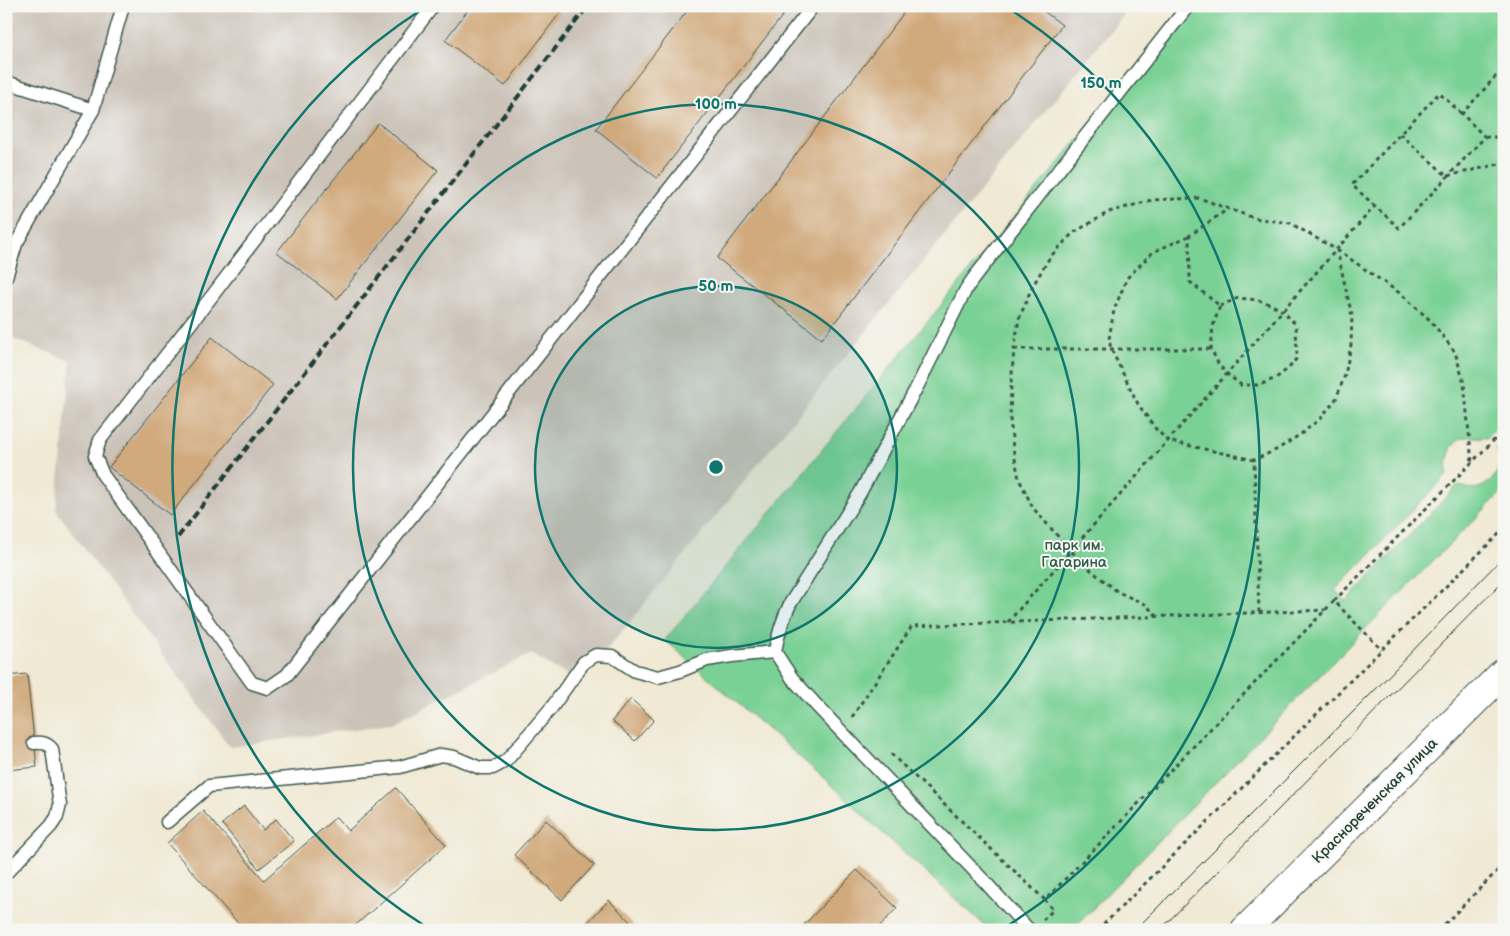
<svg xmlns="http://www.w3.org/2000/svg" width="1510" height="936" font-family="'Balsamiq Sans',sans-serif">
	<style>
		.industrial { fill: #cbc2b8 }
		.green { fill: #7ad195; stroke: #4c8764 }
		.building { fill: #d0a97b }
		.lines { fill: none; stroke-linecap: round; stroke-linejoin: round }
		.service-casing { stroke: #3e574c; stroke-width: 15 }
		.primary-casing { stroke: #3e574c; stroke-width: 30 }
		.path { stroke: #3e574c; stroke-width: 3; stroke-dasharray: 4 4; stroke-linecap: butt }
		.service { stroke: #fff; stroke-width: 12 }
		.primary { stroke: #fff; stroke-width: 28 }
		.tram { stroke: #1f3d34; stroke-width: 1 }
		.rail { stroke: #1f3d34; stroke-width: 4; stroke-dasharray: 8 4; stroke-linecap: butt }
		.ring { fill: none; stroke: #0f766e; stroke-width: 2.5 }
		.labels { text-anchor: middle; dominant-baseline: central; stroke-width: 4; stroke-linejoin: round; paint-order: stroke }
		.park-label { font-size: 15px; fill: #315b47; stroke: #f6f6f2 }
		.street-label { font-size: 15px; fill: #1f3d34; stroke: #f6f6f2 }
		.centre { fill: #0f766e; stroke: #f6f6f2; stroke-width: 2.5 }
		.ring-label { font-size: 15px; text-anchor: middle; font-weight: bold; fill: #0f766e; stroke: #f6f6f2; stroke-width: 4; stroke-linejoin: round; paint-order: stroke }
	</style>
	<rect width="100%" height="100%" fill="#f6f6f2"/>
	<filter id="ink" filterUnits="userSpaceOnUse"><feTurbulence type="fractalNoise" baseFrequency=".02" numOctaves="2"/><feDisplacementMap in="SourceGraphic" scale="10" xChannelSelector="R" yChannelSelector="G"/><feConvolveMatrix kernelMatrix="1 2 1 2 8 2 1 2 1" color-interpolation-filters="sRGB"/></filter>
	<filter id="wash" filterUnits="userSpaceOnUse"><feTurbulence type="fractalNoise" baseFrequency=".0096" numOctaves="4" result="noise"/><feDisplacementMap in="SourceGraphic" scale="20" xChannelSelector="R" yChannelSelector="G"/><feGaussianBlur stdDeviation="1.12" result="paint"/><feColorMatrix in="noise" values="0 0 0 0 0 0 0 0 0 0 0 0 0 0 0 0 0 1.4 0 .05"/><feComposite in="paint" operator="in"/></filter>
	<g filter="url(#wash)">
		<rect width="100%" height="100%" fill="#f0e9d4"/>
		<polygon class="industrial" points="6,6 1131,6 580,683 531,654 391,724 230,747 56,510 71,361 6,336"/>
		<path class="green" d="M1188 6H1504V421L1487 438C1481 438 1473 436 1467 437 1450 438 1446 462 1447 475L1335 590 1346 601 1458 485C1464 487 1471 490 1478 488 1490 485 1500 472 1500 460 1500 456 1498 452 1496 448L1504 440V490L1370 624 1072 930H990L878 829 825 779 665 640Z"/>
		<g id="blocks">
			<g class="building">
				<polygon points="471,6 565,6 505,86 445,40"/>
				<polygon points="691,6 790,6 657,178 596,129"/>
				<polygon points="909,6 1037,6 1062,25 822,339 717,258"/>
				<polygon points="378,123 438,170 337,299 277,252"/>
				<polygon points="212,337 273,385 170,515 109,467"/>
				<polygon points="27,674 37,767 6,770 6,676"/>
				<polygon points="631,699 654,720 635,741 612,721"/>
				<polygon points="396,788 446,845 350,930 244,930 167,843 203,811 264,880 336,817 348,831"/>
				<polygon points="244,806 263,830 276,819 294,841 259,869 222,824"/>
				<polygon points="546,820 594,865 562,900 514,855"/>
				<polygon points="857,870 897,908 876,930 799,930"/>
				<polygon points="609,900 638,930 580,930"/>
			</g>
		</g>
	</g>
	<g filter="url(#ink)">
		<use href="#blocks" fill-opacity="0" stroke="#3e574c" stroke-width="1"/>
		<g class="lines">
			<g class="service-casing">
				<g id="service">
					<polyline points="433,6 212,296 100,440 95,456 103,475 252,683 268,688 287,675 813,6"/>
					<polyline points="6,82 93,110"/>
					<polyline points="6,277 16,244 93,110 123,6"/>
					<polyline points="167,822 209,786 400,767 441,755 454,757 480,768 493,768 506,761 552,707 584,662 596,655 612,656 635,671 658,677 680,671 707,660 732,656 775,652"/>
					<path d="M6 873 51 826 57 817 60 805 52 749C47 743 42 742 34 743"/>
					<path d="M1029 930 986 883 817 706 792 678 775 652C778 633 782 621 790 604L860 493 918 385 966 289 973 279 1188 6"/>
				</g>
			</g>
			<g class="primary-casing">
				<polyline id="primary" points="1245,930 1504,672"/>
			</g>
			<g class="path">
				<polyline points="1400,134 1447,176 1504,163"/>
				<polyline points="1485,137 1504,137"/>
				<polyline points="1375,206 1352,185 1439,93 1462,114"/>
				<polyline points="1189,236 1153,252 1127,278 1114,310 1109,339 1111,349 1138,404 1155,428 1168,441 1254,460 1259,612"/>
				<polyline points="1337,250 1401,294 1431,321 1455,352 1464,383 1472,463"/>
				<polyline points="1220,306 1238,298 1258,300 1270,304 1283,311 1296,325 1297,358 1289,368 1276,378 1260,385 1241,385 1227,374 1219,365 1211,349 1213,326 1220,306 1190,282 1189,236 1228,209"/>
				<polyline points="1014,349 1211,349"/>
				<polyline points="1334,601 1504,430"/>
				<polyline points="1157,616 1145,604 1118,592 1092,571 1071,551 1033,508 1019,479 1013,448 1010,419 1011,386 1014,349 1019,319 1032,287 1050,257 1073,233 1109,212 1152,200 1199,198 1254,218 1290,223 1337,250 1352,316 1351,345 1345,375 1336,399 1321,418 1301,434 1278,449 1254,460"/>
				<polyline points="1008,622 1375,206 1399,228 1485,137 1462,114 1504,67"/>
				<polyline points="852,717 912,626 1325,610"/>
				<polyline points="891,754 1045,900 1334,601 1382,650"/>
				<polyline points="1043,920 1053,910 1045,900"/>
				<polyline points="1098,930 1504,529"/>
				<polyline points="1439,930 1504,864"/>
			</g>
			<use href="#service" class="service"/>
			<use href="#primary" class="primary"/>
			<g class="tram">
				<polyline points="1135,930 1374,691 1504,556"/>
				<polyline points="1160,930 1504,580"/>
			</g>
			<polyline class="rail" points="178,537 588,6"/>
		</g>
	</g>
	<circle cx="716" cy="467" r="181" fill="#0f766e" fill-opacity=".12"/>
	<g class="ring">
		<circle cx="716" cy="467" r="181"/>
		<circle cx="716" cy="467" r="363"/>
		<path d="M428 928A544 544 0 0 1 424 8M1008 8A544 544 0 0 1 1004 928"/>
	</g>
	<g class="labels">
		<g class="park-label">
			<text x="1074" y="545">парк им.<tspan x="1074" dy="17">Гагарина</tspan></text>
		</g>
		<g class="street-label">
			<text transform="translate(1375 801) rotate(-45)">Краснореченская улица</text>
		</g>
	</g>
	<circle cx="716" cy="467" r="8" class="centre"/>
	<g class="ring-label">
		<text x="1101" y="88">150 m</text>
		<text x="716" y="109">100 m</text>
		<text x="716" y="291">50 m</text>
	</g>
	<rect width="1510" height="936" fill="none" stroke="#f6f6f2" stroke-width="25"/>
</svg>
